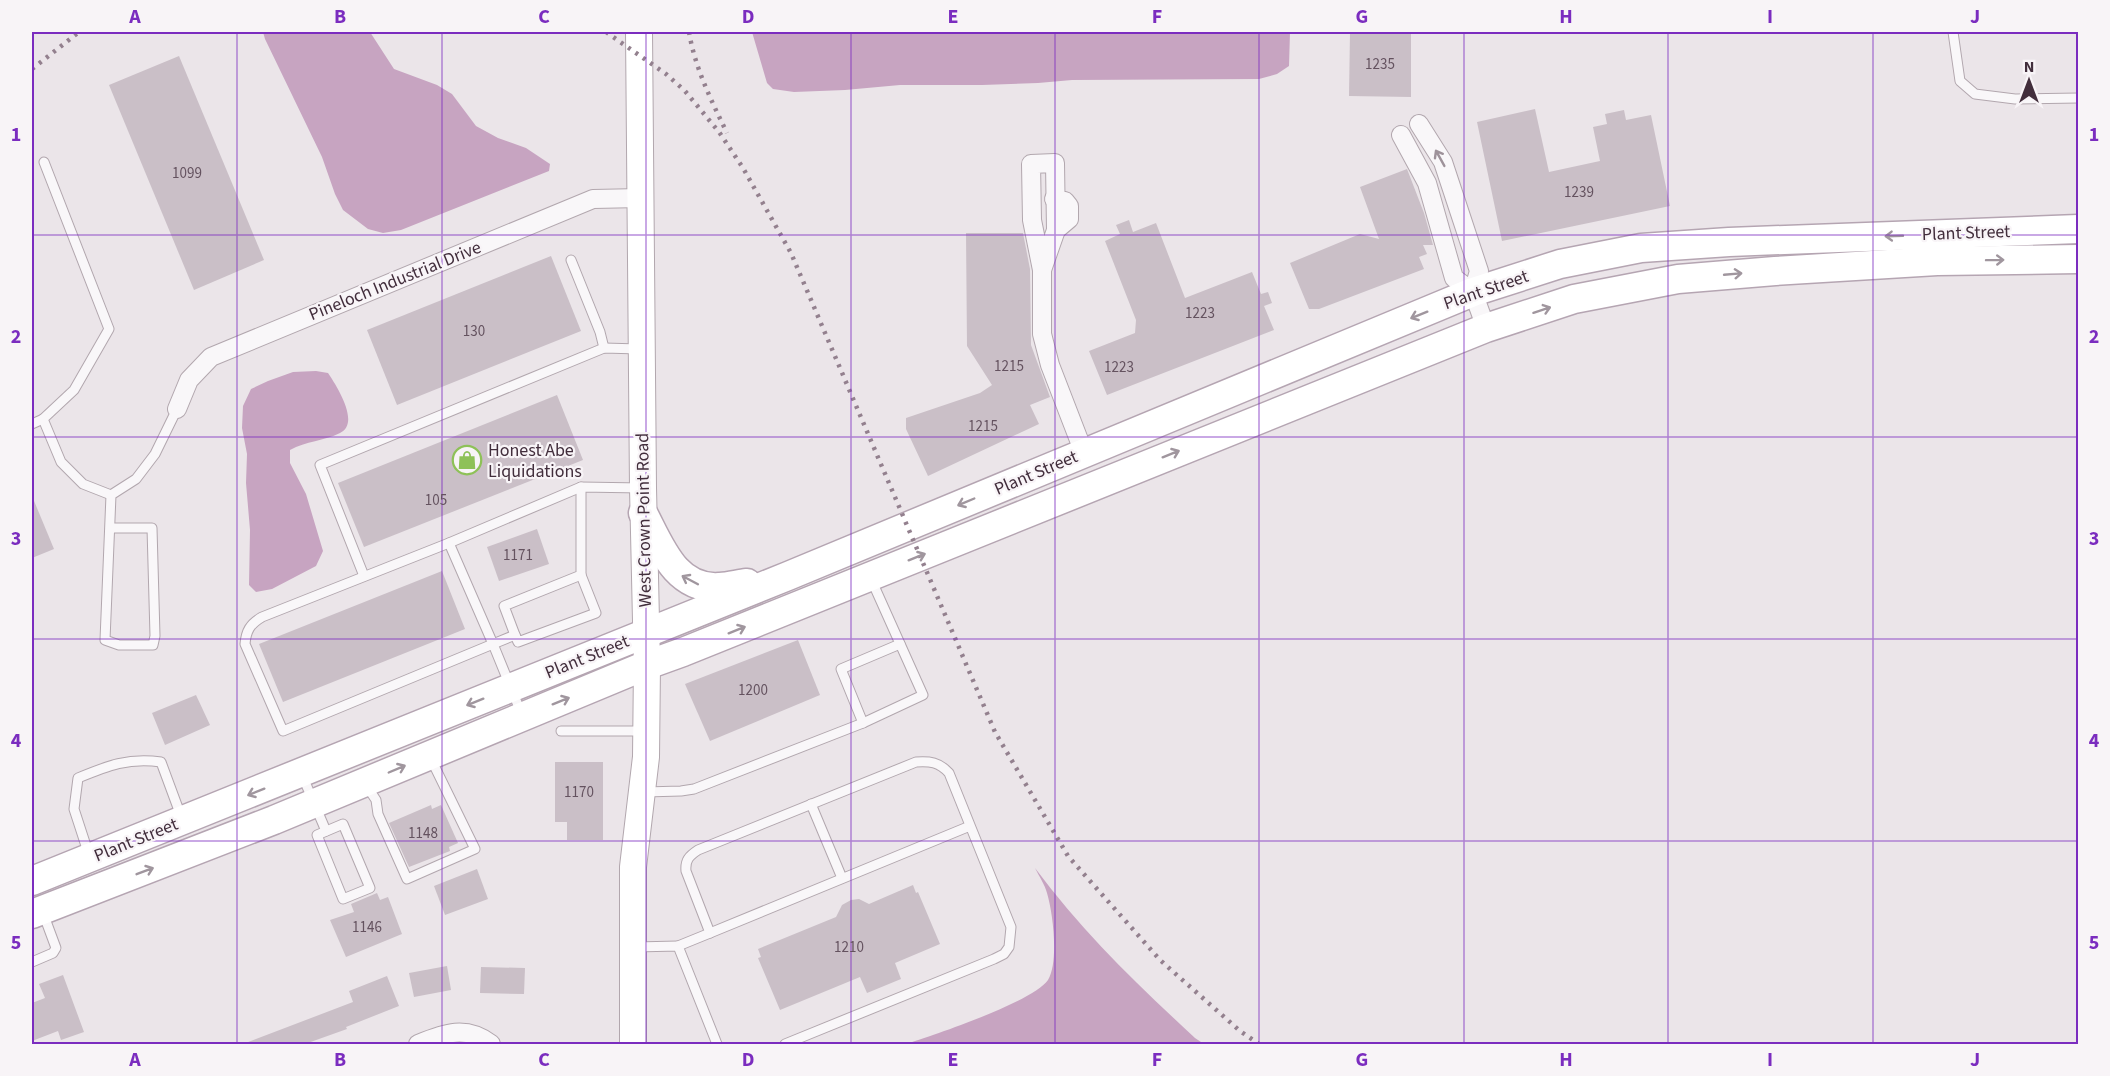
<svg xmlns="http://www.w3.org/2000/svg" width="2110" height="1076" font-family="'Source Sans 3',sans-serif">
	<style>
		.water { fill: #c7a4c1 }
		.building { fill: #cabfc7 }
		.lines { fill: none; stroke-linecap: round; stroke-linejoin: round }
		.lane-casing { stroke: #b2a7ae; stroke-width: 11 }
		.street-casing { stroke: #b2a7ae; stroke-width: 20 }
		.secondary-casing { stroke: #b2a7ae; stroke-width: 28 }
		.primary-casing { stroke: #b5a5b2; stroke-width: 31 }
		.lane { stroke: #f9f7f9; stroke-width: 9 }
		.street { stroke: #f9f7f9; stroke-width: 18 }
		.secondary { stroke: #fff; stroke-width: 26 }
		.primary { stroke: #fff; stroke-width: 28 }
		.rail { stroke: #93808e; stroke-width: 4.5; stroke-dasharray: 3 6; stroke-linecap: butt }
		.oneway { stroke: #9e929a }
		.oneway2 { stroke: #a0969e }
		.grid { fill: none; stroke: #7b2cbf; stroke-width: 1.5; stroke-opacity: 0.55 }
		.labels { text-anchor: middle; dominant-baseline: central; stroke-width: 4.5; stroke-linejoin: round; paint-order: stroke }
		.number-label { font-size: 15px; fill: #64525f }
		.street-label { font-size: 18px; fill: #422e3c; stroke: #f8f4f7 }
		.poi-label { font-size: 18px; fill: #422e3c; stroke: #f8f4f7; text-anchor: start }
		.neatline { fill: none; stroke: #7b2cbf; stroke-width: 2 }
		.grid-label { font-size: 20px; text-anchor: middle; font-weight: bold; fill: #7b2cbf }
	</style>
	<rect width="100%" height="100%" fill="#ebe5e9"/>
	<g class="water">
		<polygon points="263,32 370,32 394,69 437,85 452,94 476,126 498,138 526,148 550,164 549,171 401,230 383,233 368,229 343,210 335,194 322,157 265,39"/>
		<polygon points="752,32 1290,32 1289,66 1277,74 1259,79 1072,80 1038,83 982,85 900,85 845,90 794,92 773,89 767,83"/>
		<path d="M316 371 328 373C336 385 361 423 340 433 324 441 306 441 290 450V463L306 494 323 551 316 566 272 589 256 592 249 585 250 530 246 483 247 454 242 428 243 406 251 389 268 381 293 372Z"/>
		<path d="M1035 868C1083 933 1137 984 1195 1038L1204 1044H906C934 1035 1033 1002 1048 980 1059 962 1053 913 1047 893 1045 885 1039 876 1035 868Z"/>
	</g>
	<g class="building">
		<polygon points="1350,32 1411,32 1411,97 1349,96"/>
		<polygon points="179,56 264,260 194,290 109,85"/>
		<polygon points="1535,109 1549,172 1600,161 1593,127 1607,124 1605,114 1624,110 1626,120 1651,115 1670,206 1502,241 1477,122"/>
		<polygon points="1407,169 1424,213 1433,245 1423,245 1427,254 1419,257 1424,269 1319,309 1309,309 1290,263 1360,234 1379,239 1360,187"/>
		<polygon points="1129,220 1133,232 1156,223 1185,298 1252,272 1261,294 1268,292 1272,303 1264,306 1274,330 1107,395 1089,351 1135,333 1136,320 1105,241 1120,234 1116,225"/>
		<polygon points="966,233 1023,233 1030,269 1031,345 1050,397 1030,405 1039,424 928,476 906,429 906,418 980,393 992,385 967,346"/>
		<polygon points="551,256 581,331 397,405 367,330"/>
		<polygon points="557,395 583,460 364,547 338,483"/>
		<polygon points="32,496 54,549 32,558"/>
		<polygon points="537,529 549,564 499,581 487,547"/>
		<polygon points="442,571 465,629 283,702 259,644"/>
		<polygon points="798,640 820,695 710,741 685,684"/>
		<polygon points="196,695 210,725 165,745 152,713"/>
		<polygon points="555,762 603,762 603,840 567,840 567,822 555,822"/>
		<polygon points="431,805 432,809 441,805 458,843 449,847 450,851 409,867 389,823"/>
		<polygon points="477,869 488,899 445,915 434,886"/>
		<polygon points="913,885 916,893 918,892 940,944 895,963 901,979 867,993 860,977 780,1010 758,958 761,957 758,949 836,917 842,905 851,900 859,899 869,904"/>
		<polygon points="377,893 380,900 388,897 402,934 346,957 330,920 354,912 351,904"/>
		<polygon points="447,966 451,990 414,997 409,973"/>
		<polygon points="481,967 525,968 524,994 480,993"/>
		<polygon points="63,975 84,1032 61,1040 58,1031 32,1041 32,1003 45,998 39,984"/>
		<polygon points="387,976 399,1006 346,1027 347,1029 305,1044 243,1044 353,1002 349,991"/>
	</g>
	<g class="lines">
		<g class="lane-casing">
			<g id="lane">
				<polyline points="1953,32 1960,81 1975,94 2015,99 2078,98"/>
				<polyline points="44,162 109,329 74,390 43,419 61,462 83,484 111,495"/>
				<polyline points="571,260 600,332 604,348"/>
				<polyline points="32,424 43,419"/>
				<polyline points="110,528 152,528 155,636 153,645 119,645 105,640 111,495 136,479 155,454 177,409"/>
				<polyline points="449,543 493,644 515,635 504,606 581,575 581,487"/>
				<polyline points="364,576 320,465 604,348 639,349"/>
				<polyline points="515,635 518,642 596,613 581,575"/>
				<path d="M522 715 493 644 283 731 245 644C246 631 250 624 262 617L449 543 581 487 642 488"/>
				<polyline points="863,723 841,669 900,644"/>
				<polyline points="561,731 644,731"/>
				<polyline points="302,775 326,831"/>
				<polyline points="366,785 376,800 378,814 407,879 475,849 430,757"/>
				<polyline points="645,792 681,791 694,789 863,723 923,695 871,579"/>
				<polyline points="811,804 842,878"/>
				<polygon points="343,824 370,888 343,899 317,835"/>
				<path d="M89 855 74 809 78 778C107 766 129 757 161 762L181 816"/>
				<polyline points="678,946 710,933"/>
				<polyline points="635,947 678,946 717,1044"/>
				<polyline points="32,962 53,953 56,948 43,913"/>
				<path d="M785 1044 994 959 1004 954 1009 947 1011 927 949 773C939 762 930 761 916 762L698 850C689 856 685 860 686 871L710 933 970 826"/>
			</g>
		</g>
		<g class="street-casing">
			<g id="street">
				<polyline points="1419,124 1443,162 1479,271 1473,292"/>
				<polyline points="1401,135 1427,183 1454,278 1473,292 1486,328"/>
				<polyline points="1054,199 1065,201 1069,206 1069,219 1056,230"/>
				<polyline points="1042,270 1056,230 1055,163 1031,164 1032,220 1042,270 1042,334 1050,365 1084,453"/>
				<polyline points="177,409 189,380 211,357 593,199 641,198"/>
				<path d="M418 1044C445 1033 466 1025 491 1044"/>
			</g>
		</g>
		<g class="secondary-casing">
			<polyline id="secondary" points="633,1044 633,867 646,757 647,665 643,488 639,32"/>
		</g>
		<g class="primary-casing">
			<g id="primary">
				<path d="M643 513C660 545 675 590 719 587 728 587 738 584 747 583"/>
				<polyline points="32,881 788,576 1473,292 1560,264 1641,248 1729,242 2078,229"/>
				<polyline points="32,914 274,820 647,665 683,652 1486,328 1574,299 1678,279 1775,271 1937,261 2078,259"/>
			</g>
		</g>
		<use href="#lane" class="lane"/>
		<use href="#street" class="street"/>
		<use href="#secondary" class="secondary"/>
		<use href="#primary" class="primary"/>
		<g class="rail">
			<polyline points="606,32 666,74 685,91 719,132 743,168 791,253 995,732 1068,856 1160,960 1240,1031 1259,1044"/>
			<path d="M689 32C695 68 711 100 727 133"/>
			<polyline points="32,69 79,32"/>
		</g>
	</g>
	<defs><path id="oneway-shaft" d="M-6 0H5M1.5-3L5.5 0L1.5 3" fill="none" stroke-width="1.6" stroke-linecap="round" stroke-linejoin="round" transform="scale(1.5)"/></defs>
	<use class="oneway" href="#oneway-shaft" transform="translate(1440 158) rotate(-119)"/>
	<g class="oneway2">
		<use href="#oneway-shaft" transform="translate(1894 236) rotate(178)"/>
		<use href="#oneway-shaft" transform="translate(1995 260) rotate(-1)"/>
		<use href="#oneway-shaft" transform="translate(1733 274) rotate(-5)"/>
		<use href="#oneway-shaft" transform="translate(1542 310) rotate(-18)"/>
		<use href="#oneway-shaft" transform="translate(1419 315) rotate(158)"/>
		<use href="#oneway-shaft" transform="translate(1171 454) rotate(-22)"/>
		<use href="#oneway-shaft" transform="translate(966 502) rotate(157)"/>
		<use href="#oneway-shaft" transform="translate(917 557) rotate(-22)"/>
		<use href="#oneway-shaft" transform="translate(690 580) rotate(-152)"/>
		<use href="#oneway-shaft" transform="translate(737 630) rotate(-22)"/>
		<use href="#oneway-shaft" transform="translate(561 701) rotate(-22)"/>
		<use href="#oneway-shaft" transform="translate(475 702) rotate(158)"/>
		<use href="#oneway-shaft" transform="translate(397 769) rotate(-23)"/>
		<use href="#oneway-shaft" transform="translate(256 792) rotate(158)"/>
		<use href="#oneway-shaft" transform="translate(145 871) rotate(-21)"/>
	</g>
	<path class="grid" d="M237 32V1044M442 32V1044M646 32V1044M851 32V1044M1055 32V1044M1259 32V1044M1464 32V1044M1668 32V1044M1873 32V1044M32 235H2078M32 437H2078M32 639H2078M32 841H2078"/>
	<defs>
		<g id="shop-ring" transform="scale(1.5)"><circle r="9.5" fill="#f8f4f7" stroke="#8ec158" stroke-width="1.5"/><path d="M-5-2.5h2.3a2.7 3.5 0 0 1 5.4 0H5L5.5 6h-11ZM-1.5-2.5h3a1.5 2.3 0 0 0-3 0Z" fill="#8ec158"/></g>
	</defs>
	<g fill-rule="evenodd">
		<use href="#shop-ring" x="467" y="460"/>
	</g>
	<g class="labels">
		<g class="number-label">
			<text x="1380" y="64">1235</text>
			<text x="187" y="173">1099</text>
			<text x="1579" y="192">1239</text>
			<text x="1200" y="313">1223</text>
			<text x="474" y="331">130</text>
			<text x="1009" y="366">1215</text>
			<text x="1119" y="367">1223</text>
			<text x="983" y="426">1215</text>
			<text x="436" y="500">105</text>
			<text x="518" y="555">1171</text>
			<text x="753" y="690">1200</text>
			<text x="579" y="792">1170</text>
			<text x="423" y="833">1148</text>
			<text x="367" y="927">1146</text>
			<text x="849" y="947">1210</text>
		</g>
		<g class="street-label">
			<text transform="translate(1966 233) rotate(-2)">Plant Street</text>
			<text transform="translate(395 281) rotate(-22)">Pineloch Industrial Drive</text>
			<text transform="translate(1486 290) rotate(-19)">Plant Street</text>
			<text transform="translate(1036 473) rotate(-23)">Plant Street</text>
			<text transform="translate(644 520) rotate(-91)">West Crown Point Road</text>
			<text transform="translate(587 657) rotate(-22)">Plant Street</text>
			<text transform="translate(136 840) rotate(-22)">Plant Street</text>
		</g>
		<g class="poi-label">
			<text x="488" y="450">Honest Abe<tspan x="488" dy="21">Liquidations</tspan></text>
		</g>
	</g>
	<rect width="2110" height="1076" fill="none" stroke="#f8f4f7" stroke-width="66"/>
	<g transform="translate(2029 81)" stroke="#f8f4f7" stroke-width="4.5" paint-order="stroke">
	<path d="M0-4.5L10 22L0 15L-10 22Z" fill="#422e3c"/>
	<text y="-9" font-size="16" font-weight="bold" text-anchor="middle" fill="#422e3c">N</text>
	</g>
	<rect x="33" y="33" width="2044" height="1010" class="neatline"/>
	<g class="grid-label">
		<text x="135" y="23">A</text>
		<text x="340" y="23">B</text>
		<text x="544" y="23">C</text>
		<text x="748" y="23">D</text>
		<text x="953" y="23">E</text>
		<text x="1157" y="23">F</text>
		<text x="1362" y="23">G</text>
		<text x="1566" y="23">H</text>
		<text x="1770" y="23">I</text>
		<text x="1975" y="23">J</text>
		<text x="16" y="141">1</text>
		<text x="2094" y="141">1</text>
		<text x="16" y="343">2</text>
		<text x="2094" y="343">2</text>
		<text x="16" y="545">3</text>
		<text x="2094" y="545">3</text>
		<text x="16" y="747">4</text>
		<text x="2094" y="747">4</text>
		<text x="16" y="949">5</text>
		<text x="2094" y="949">5</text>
		<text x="135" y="1066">A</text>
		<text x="340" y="1066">B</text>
		<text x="544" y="1066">C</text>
		<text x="748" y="1066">D</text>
		<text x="953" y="1066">E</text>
		<text x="1157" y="1066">F</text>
		<text x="1362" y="1066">G</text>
		<text x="1566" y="1066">H</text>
		<text x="1770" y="1066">I</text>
		<text x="1975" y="1066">J</text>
	</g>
</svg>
